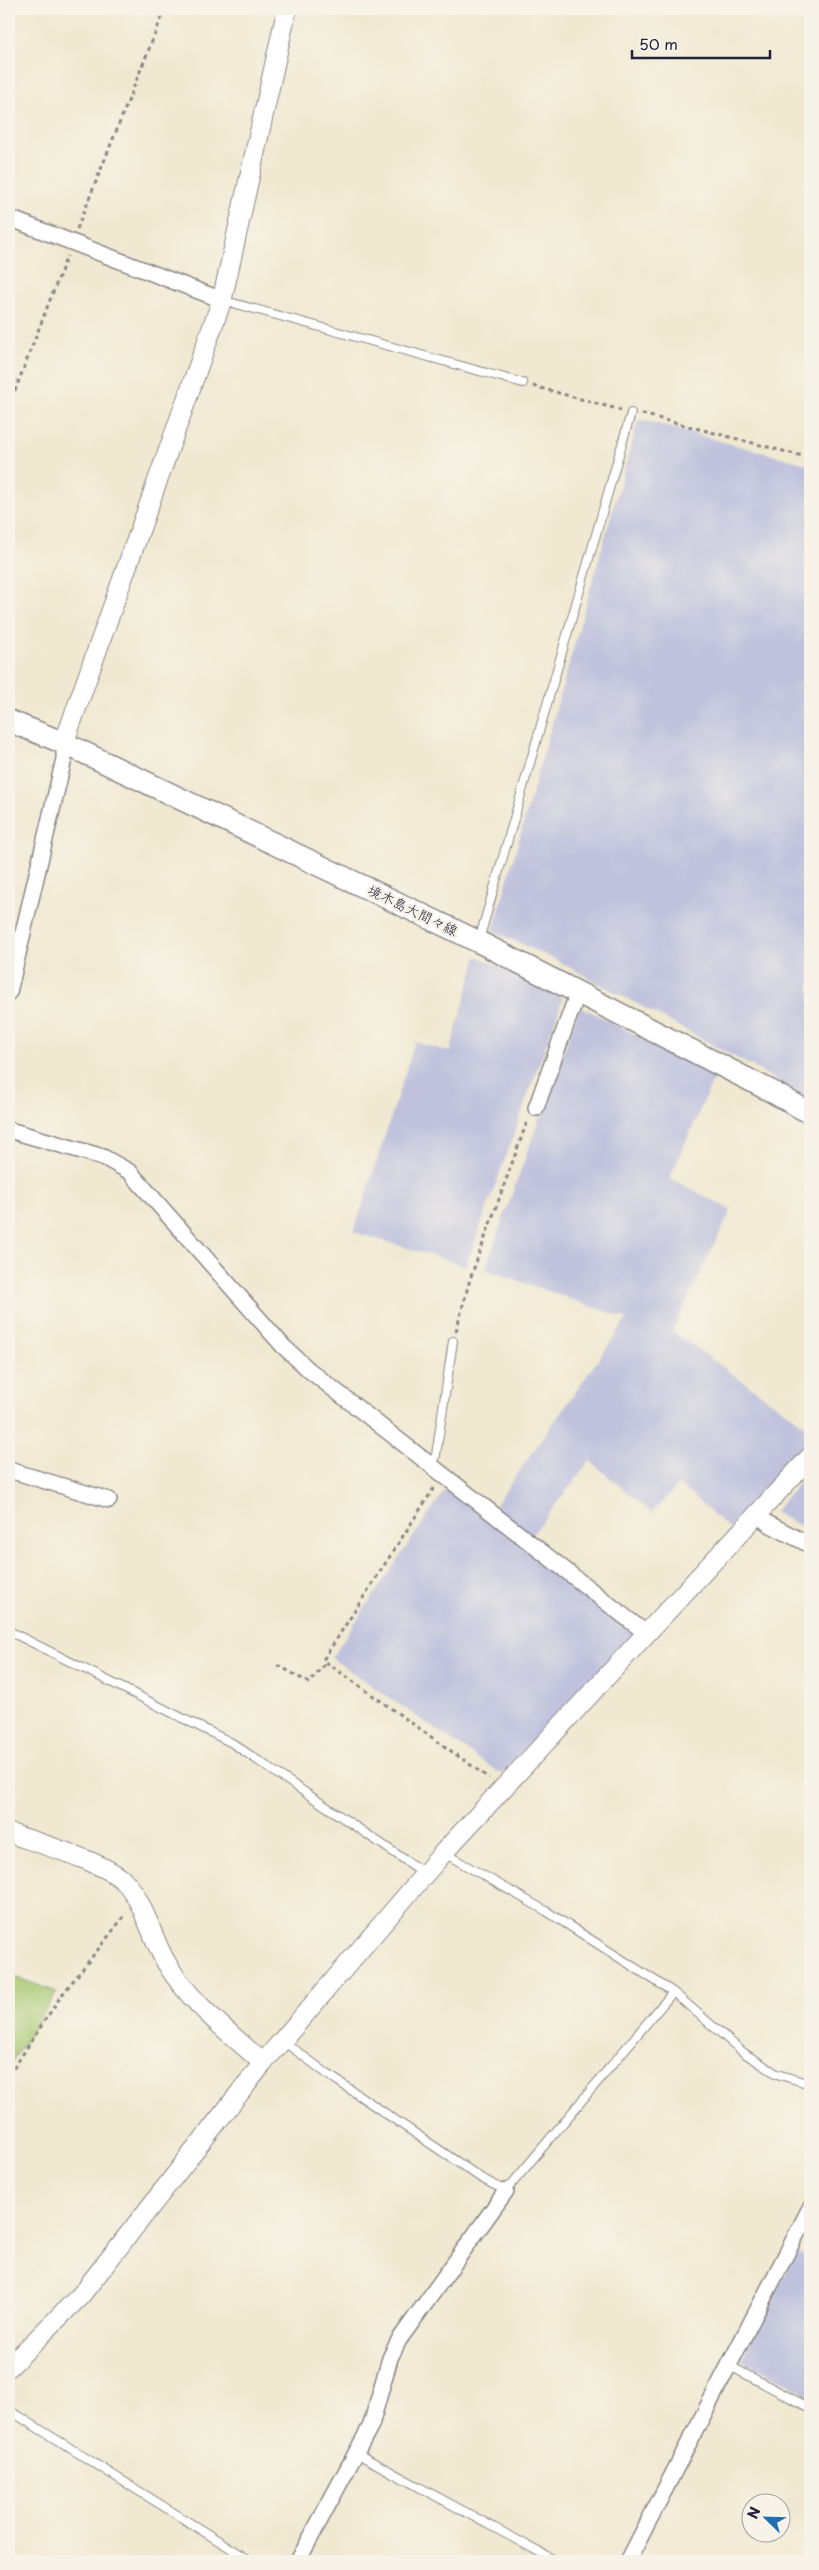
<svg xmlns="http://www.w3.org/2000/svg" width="819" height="2570" font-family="'Playpen Sans','Klee One',sans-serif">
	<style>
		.industrial { fill: #c0c2dd }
		.green { fill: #a7c972; stroke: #647656 }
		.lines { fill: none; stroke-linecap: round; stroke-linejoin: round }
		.service-casing { stroke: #898586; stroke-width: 10 }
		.minor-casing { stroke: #898586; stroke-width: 18 }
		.tertiary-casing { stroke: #898586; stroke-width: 21 }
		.secondary-casing { stroke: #898586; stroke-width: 24 }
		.path { stroke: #898586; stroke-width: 3; stroke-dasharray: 4 4; stroke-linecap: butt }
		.service { stroke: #fff; stroke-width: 8 }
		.minor { stroke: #fff; stroke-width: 15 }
		.tertiary { stroke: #fff; stroke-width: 19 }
		.secondary { stroke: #fff; stroke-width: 21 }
		.labels { text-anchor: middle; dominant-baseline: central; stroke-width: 5; stroke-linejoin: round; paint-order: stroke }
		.street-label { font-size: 14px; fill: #22223b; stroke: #f7f3e8 }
	</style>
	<rect width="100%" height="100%" fill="#f7f3e8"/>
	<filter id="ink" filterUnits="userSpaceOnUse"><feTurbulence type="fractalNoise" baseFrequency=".02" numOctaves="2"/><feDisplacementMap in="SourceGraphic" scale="10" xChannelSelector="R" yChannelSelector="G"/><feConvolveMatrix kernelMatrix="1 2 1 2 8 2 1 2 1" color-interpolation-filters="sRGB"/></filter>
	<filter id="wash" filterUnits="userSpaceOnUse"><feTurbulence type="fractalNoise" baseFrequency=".0096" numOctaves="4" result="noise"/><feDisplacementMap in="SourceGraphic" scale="20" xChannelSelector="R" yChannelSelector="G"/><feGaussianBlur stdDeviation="1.12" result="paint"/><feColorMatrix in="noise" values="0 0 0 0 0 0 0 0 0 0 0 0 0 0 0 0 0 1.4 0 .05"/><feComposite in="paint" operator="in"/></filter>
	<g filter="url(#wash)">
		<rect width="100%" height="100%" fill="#f0e8d0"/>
		<g class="industrial">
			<polygon points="638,421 650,422 810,465 810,1102 761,1071 554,959 493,931"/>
			<polygon points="477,956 563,998 466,1266 354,1232 415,1042 450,1052"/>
			<polygon points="580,1006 715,1076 670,1178 731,1210 672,1331 810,1429 810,1438 730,1529 679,1484 652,1513 590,1461 530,1537 494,1507 627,1319 485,1269"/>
			<polygon points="810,1470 810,1531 774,1512"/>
			<polygon points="447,1487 635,1635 501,1774 331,1658"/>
			<polygon points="796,2251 810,2258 810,2396 741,2359"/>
		</g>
		<polygon class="green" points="9,1975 57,1992 9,2066"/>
	</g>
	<g filter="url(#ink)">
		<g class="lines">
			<g class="service-casing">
				<g id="service">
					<polyline points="222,300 523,383"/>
					<polyline points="479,940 631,413"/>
					<polyline points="430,1465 436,1455 453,1341"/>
					<polyline points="9,1631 232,1743 417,1868 424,1874"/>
					<polyline points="444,1853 546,1911 673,1992 744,2053 777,2074 810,2084"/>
					<polyline points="282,2040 326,2073 481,2178 506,2191 673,1992"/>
					<polyline points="728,2365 810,2408"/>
					<polyline points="9,2410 251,2561"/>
					<polyline points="356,2453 556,2561"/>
				</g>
			</g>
			<g class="minor-casing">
				<g id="minor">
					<polyline points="9,218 222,300"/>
					<polyline points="9,992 64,759 64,743"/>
					<polyline points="536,1108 578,992"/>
					<polyline points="9,1130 103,1157 130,1172 283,1346 309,1370 647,1634"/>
					<polyline points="9,1470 109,1500"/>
					<polyline points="757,1515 769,1524 810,1545"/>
					<polyline points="298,2561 371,2425 390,2358 399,2340 506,2191"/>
					<polyline points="628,2561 810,2208"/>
				</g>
			</g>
			<g class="tertiary-casing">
				<g id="tertiary">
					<polyline points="64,743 222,300 287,9"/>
					<path d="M9 1833C38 1843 104 1862 124 1881 143 1899 152 1939 166 1962 189 2002 229 2032 263 2063"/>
					<polyline points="9,2367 81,2295 263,2063 443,1853 810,1457"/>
				</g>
			</g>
			<g class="secondary-casing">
				<polyline id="secondary" points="9,721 64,743 479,942 769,1090 810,1113"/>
			</g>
			<g class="path">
				<polyline points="77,229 165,9"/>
				<polyline points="533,386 621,410"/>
				<polyline points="9,406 67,256"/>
				<polyline points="642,414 810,458"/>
				<polyline points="456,1331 470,1279 527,1122"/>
				<polyline points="434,1488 323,1660 489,1778"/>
				<polyline points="278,1665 309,1683 326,1663"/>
				<polyline points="9,2075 61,1996 126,1914"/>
			</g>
			<use href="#service" class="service"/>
			<use href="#minor" class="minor"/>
			<use href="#tertiary" class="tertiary"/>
			<use href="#secondary" class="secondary"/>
		</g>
	</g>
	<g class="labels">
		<g class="street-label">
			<text transform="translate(413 910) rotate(26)">境木島大間々線</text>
		</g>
	</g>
	<rect width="819" height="2570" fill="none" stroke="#f7f3e8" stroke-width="30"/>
	<g transform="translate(766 2518) rotate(293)"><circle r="24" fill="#f7f3e8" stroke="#a29fa3"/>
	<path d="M0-4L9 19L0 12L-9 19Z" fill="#1f6fb2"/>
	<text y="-8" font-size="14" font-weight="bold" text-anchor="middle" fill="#22223b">N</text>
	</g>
	<path d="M632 50v8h138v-8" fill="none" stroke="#22223b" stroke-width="2.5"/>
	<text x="639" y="50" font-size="15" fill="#22223b" stroke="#f7f3e8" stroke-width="4" paint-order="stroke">50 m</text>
</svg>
